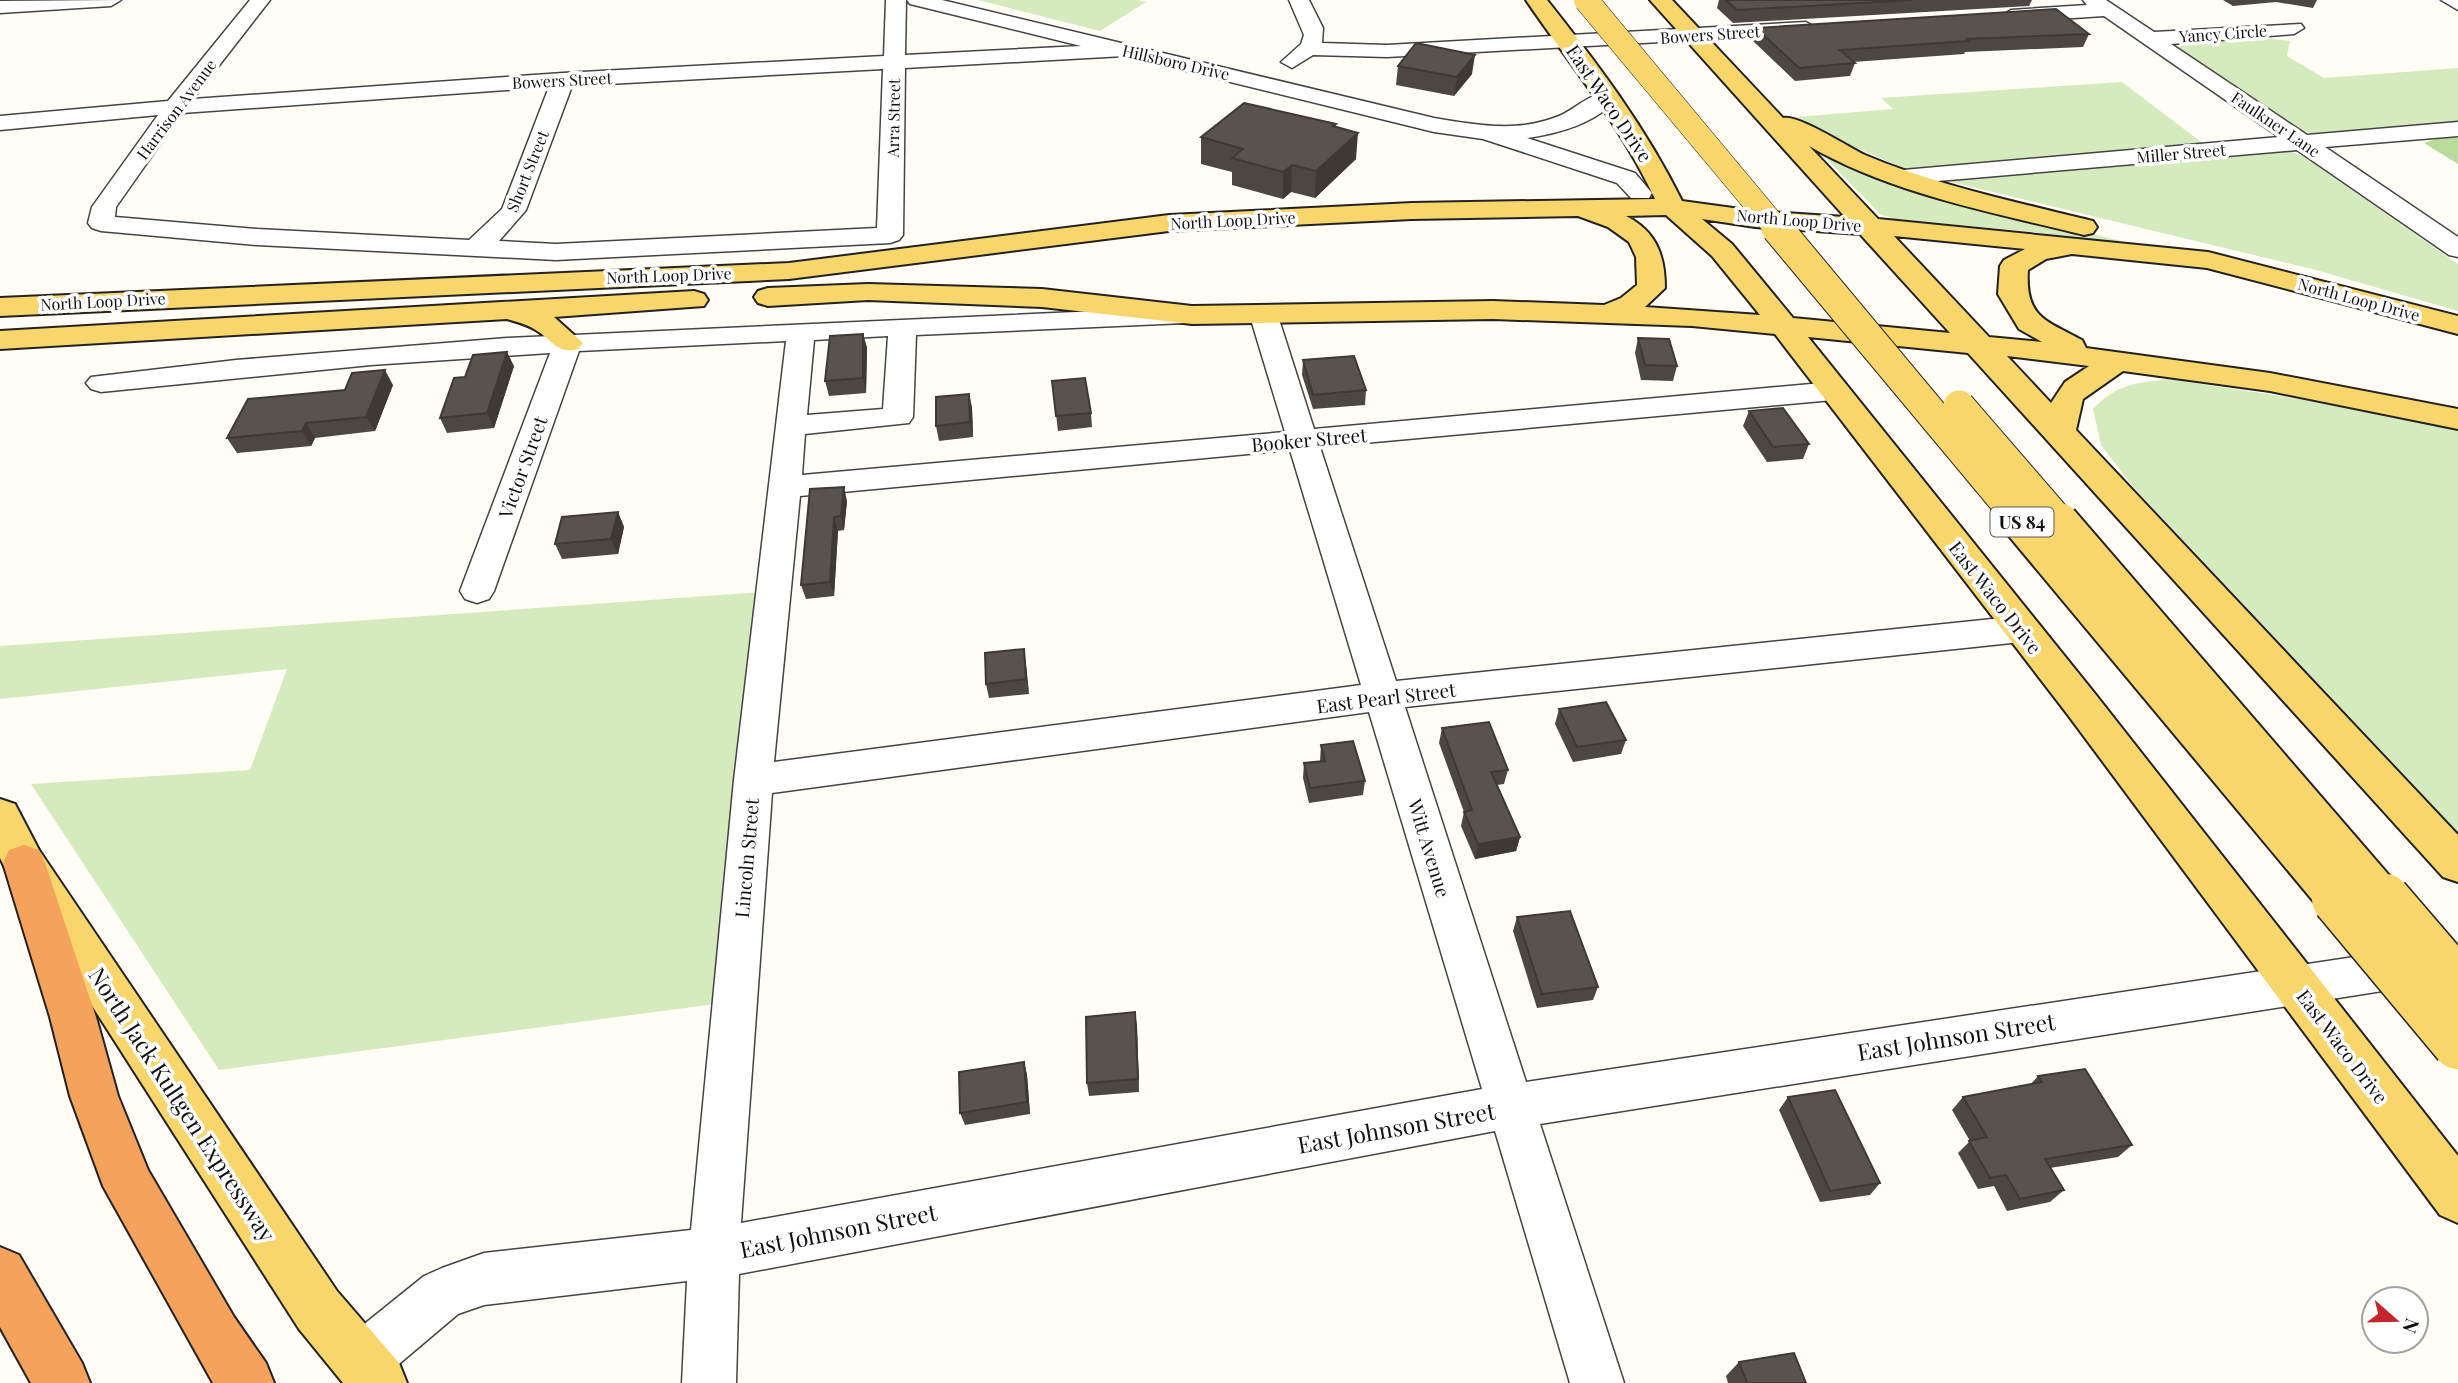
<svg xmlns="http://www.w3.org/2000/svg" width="2458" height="1383" font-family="'Playfair Display',serif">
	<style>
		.green { fill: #d5ebbd }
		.forest { fill: #b9dc9c }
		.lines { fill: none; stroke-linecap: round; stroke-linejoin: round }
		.minor-casing { stroke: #444; stroke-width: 3 }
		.major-casing { stroke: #222; stroke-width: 4 }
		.highway-casing { stroke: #222; stroke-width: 4 }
		.minor { fill: #fff; fill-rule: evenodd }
		.major { fill: #f9d66b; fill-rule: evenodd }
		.highway { fill: #f5a25d; fill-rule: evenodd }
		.major-bridge-far3-casing { stroke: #222; stroke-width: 25; stroke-linecap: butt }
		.major-bridge-far2-casing { stroke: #222; stroke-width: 33; stroke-linecap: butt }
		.major-bridge-far1-casing { stroke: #222; stroke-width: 42; stroke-linecap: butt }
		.major-bridge-casing { stroke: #222; stroke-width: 53; stroke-linecap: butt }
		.major-bridge-far3 { stroke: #f9d66b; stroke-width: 24 }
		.major-bridge-far2 { stroke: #f9d66b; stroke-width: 31 }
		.major-bridge-far1 { stroke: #f9d66b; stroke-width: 38 }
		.major-bridge { stroke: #f9d66b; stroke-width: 50 }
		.wall { fill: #4d4742 }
		.shaded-wall { fill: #3f3936 }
		.building { fill: #5a524d; stroke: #3f3936; stroke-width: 2 }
		.labels { text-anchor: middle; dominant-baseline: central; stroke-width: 7; stroke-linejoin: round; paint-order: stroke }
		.far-street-label { font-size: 16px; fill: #111; stroke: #fff }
		.shield { fill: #fff; stroke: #585858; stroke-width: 2 }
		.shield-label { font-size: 18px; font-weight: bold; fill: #111 }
		.street-label { font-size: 19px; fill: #111; stroke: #fff }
		.near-street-label { font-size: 23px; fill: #111; stroke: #fff }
	</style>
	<rect width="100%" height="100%" fill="#fffdf5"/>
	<g class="green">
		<polygon points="978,0 1137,0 1146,2 1100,31"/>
		<polygon points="2257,37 2290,41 2287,56 2324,78 2458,68 2458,122 2316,134 2303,131 2179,48 2183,43"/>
		<polygon points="2122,82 2209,148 1908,170 1852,146 1797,117 1893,109 1881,98"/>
		<polygon points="1816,148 1966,203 2142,246 2033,232 1894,219 1880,214"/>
		<polygon points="2286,150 2303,156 2458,264 2458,311 2316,270 1951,182 1955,177"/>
		<path d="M2168 379 2373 410 2458 427V832L2134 488 2101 445 2093 409C2117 384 2135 383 2168 379Z"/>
		<polygon points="763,592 715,1004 219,1070 31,784 250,770 287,669 0,699 0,646"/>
	</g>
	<polygon class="forest" points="2450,134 2458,138 2458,164 2424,143"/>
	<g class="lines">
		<g class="minor-casing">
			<g id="minor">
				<polygon points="121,0 111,6 0,13 0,1"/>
				<path d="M250 0H270L193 99 563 73 884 56 886 0H906L905 55 1081 46 910 4 907 0H942L1434 118C1477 125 1517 133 1559 116 1576 109 1594 89 1613 93L1616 98C1599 123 1556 134 1527 138L1635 173 1652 193 1649 198H1631L1617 183 1483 139 1434 132 1124 56 905 68 903 235 899 240 890 243 556 260 257 245 101 231 92 228 88 223 92 207 158 115 0 130V116L168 101ZM883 69 877 228 556 244 499 241 526 210 572 86ZM549 87 502 209 469 240 257 229 115 217 116 207 182 113Z"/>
				<polygon points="1289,0 1309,0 1323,28 1322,43 1387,45 1806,22 1816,28 1806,34 1387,57 1313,55 1292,68 1281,62 1301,44 1304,35"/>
				<polygon points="2083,0 2106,0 2154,32 2301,24 2304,28 2294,34 2171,44 2307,135 2458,122 2458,136 2325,147 2458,237 2458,257 2449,255 2297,150 1903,184 1894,182 1891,177 1894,172 1903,170 2279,137 2104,16 2011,22 2001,16 2011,10 2087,5"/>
				<polygon points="2441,0 2458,0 2458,10"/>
				<path d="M1263 305 1273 307 1277 313 1314 429 1833 382 1843 385 1848 391 1843 397 1833 400 1320 447 1396 681 2021 616 2033 620 2039 629 2033 638 2021 642 1405 707 1526 1082 2414 948 2429 953 2436 967 2429 981 2414 986 1540 1124 1624 1383H1570L1495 1131 739 1274 736 1383H682L687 1281 484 1305 458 1314 380 1380 372 1383 342 1380 334 1361 342 1342 424 1276 442 1268 484 1253 691 1230 734 780 786 341 579 351 494 591 489 599 477 603 465 599 460 591 550 353 371 365 101 392 91 389 86 383 91 377 236 360 507 338 1185 307 1195 309 1199 315 1195 321 1185 323 916 335 913 417 909 423 805 434 802 475 1285 432 1249 313 1253 307ZM888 336 883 409 807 415 814 340ZM1290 450 1361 685 774 762 800 496ZM1369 712 1482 1089 741 1223 772 793Z"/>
			</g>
		</g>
		<g class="major-casing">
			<g id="major">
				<path d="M1526 0H1547C1597 63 1646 128 1682 201L1755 211 1845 217 1650 0H1672L1783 118C1798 114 1848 147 1865 155 1938 186 2017 202 2093 221L2097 227 2093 233 2084 235C1992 212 1892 194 1809 146L1878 219 2208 252 2458 316V334L2207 268 2072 254 2046 259 2028 270C2025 317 2045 320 2082 340L2086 348 2270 373 2458 409V429L2270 391 2123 371 2083 399 2076 430 2458 835V882L2443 877 1968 353 1808 337 2096 695 2458 1156V1223L2440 1215 2068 715 1775 334 1692 326 1493 319 1192 324 1042 307 868 300 768 306 758 303 754 297 758 291 768 288 868 284 1042 289 1192 306 1493 301 1604 305 1621 298 1637 285 1636 257 1629 242 1608 227 1578 216 1412 219 1169 231 789 279 0 316V298L789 263 1169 215 1412 203 1655 199C1621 126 1571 66 1526 0ZM1666 215 1712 256 1760 315 1645 307 1665 288C1665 255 1656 231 1626 216ZM1702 219 1755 227 1860 234 1950 333 1793 318 1732 244ZM1894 236 2025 249 2004 260 2000 266 1998 294 2019 329 2042 342 1989 337ZM2007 356 2089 366 2065 382 2051 403Z"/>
				<path d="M694 291 704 294 708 300 704 306 554 317 583 343 578 349C557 355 552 339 534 329 526 324 516 322 507 319L0 349V331Z"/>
				<polygon points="0,799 15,804 39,850 337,1291 399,1363 407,1383 343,1383 299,1329 9,876 0,858"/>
			</g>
		</g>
		<g class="highway-casing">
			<g id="highway">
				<polygon points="24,845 39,850 45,863 96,1017 118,1096 148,1170 234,1317 266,1363 274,1383 213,1383 103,1186 70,1096 50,1017 3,863 9,850"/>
				<polygon points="0,1247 19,1255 82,1363 90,1383 31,1383 0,1327"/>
			</g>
		</g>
		<use href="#minor" class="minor"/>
		<use href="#major" class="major"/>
		<use href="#highway" class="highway"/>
		<g class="major-bridge-far3-casing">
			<polyline id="major-bridge-far3" points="1586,0 1778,230"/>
		</g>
		<g class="major-bridge-far2-casing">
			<g id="major-bridge-far2">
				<polyline points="1777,228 2024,524"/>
				<polyline points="1959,406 2061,524"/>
			</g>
		</g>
		<g class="major-bridge-far1-casing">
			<g id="major-bridge-far1">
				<polyline points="2022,522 2338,901"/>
				<polyline points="2059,522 2386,901"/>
			</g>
		</g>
		<g class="major-bridge-casing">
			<g id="major-bridge">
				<polyline points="2337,899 2458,1044"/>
				<polyline points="2385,899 2458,984"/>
			</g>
		</g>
		<use href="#major-bridge-far3" class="major-bridge-far3"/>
		<use href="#major-bridge-far2" class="major-bridge-far2"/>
		<use href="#major-bridge-far1" class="major-bridge-far1"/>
		<use href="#major-bridge" class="major-bridge"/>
	</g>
	<g class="wall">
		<polygon points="1719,0 2032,0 2029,6 1733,23 1717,8"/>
		<polygon points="2223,0 2317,0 2313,8 2276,2 2233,6"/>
		<polygon points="1756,28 2089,34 2083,47 1965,52 1964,54 1853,62 1855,63 1850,76 1795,81 1752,40"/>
		<polygon points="1398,66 1472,74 1454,96 1396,85"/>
		<polygon points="1336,124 1335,127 1356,159 1315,198 1291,192 1283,199 1232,185 1232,172 1201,164 1201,137"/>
		<polygon points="863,334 867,348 866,393 829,396 825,381"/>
		<polygon points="1638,338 1677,366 1673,381 1641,380 1635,353"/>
		<polygon points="1303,360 1366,390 1365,405 1313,409 1302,375"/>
		<polygon points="514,366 494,428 447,433 440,418 465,377"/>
		<polygon points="1052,381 1091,413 1092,427 1058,431"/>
		<polygon points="393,385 375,431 315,438 311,446 237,453 227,438"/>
		<polygon points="969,394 972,408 973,437 939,441 936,426"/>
		<polygon points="1749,411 1809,444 1803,459 1767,462 1743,426"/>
		<polygon points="810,489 847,501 844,530 838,531 834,596 806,599 801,585"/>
		<polygon points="618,512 624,527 618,554 562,559 555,544"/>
		<polygon points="1024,649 1029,694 989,698 986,684"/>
		<polygon points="1559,709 1626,740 1621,754 1573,762 1555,724"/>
		<polygon points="1442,728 1508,770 1504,784 1497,785 1520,837 1516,851 1475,859 1461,826 1464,812 1439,743"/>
		<polygon points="1321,745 1365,781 1363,795 1309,803 1303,778 1304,763 1320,761"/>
		<polygon points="1517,917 1598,987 1593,1000 1537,1008 1513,931"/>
		<polygon points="1137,1026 1139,1092 1089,1096 1087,1083"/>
		<polygon points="1024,1062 1027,1075 1030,1114 965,1125 960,1113"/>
		<polygon points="2038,1076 2132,1145 2118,1157 2050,1168 2064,1190 2050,1202 2007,1211 1994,1186 1978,1189 1958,1153 1970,1141 1952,1110 1963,1097 2031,1084"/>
		<polygon points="1788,1097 1880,1183 1870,1195 1820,1202 1779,1110"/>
		<polygon points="1739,1362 1806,1383 1728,1383 1726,1376"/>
	</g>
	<g class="shaded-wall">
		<polygon points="1475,55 1472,74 1454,96 1457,77"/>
		<polygon points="1358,133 1356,159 1315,198 1316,171"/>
		<polygon points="1292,165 1291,192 1283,199 1283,172"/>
		<polygon points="863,334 867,348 866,393 863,378"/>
		<polygon points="507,352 514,366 494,428 487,413"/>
		<polygon points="385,370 393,385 375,431 366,417"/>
		<polygon points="969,394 972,408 973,437 970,422"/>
		<polygon points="306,423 315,438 311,446 302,431"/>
		<polygon points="844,487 847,501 844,530 841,516"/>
		<polygon points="618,512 624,527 618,554 611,539"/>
		<polygon points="834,517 838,531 834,596 830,582"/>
		<polygon points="1024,649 1026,664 1029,694 1026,679"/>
		<polygon points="1520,837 1516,851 1475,859 1478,844"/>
		<polygon points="1135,1012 1137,1026 1139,1092 1138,1079"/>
		<polygon points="1024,1062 1027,1075 1030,1114 1027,1102"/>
	</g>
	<g class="building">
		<polygon points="1726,0 1913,0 1737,10"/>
		<polygon points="2056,9 2089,34 1967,39 1969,41 1840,50 1855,63 1799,68 1756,28"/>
		<polygon points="1416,43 1475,55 1457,77 1398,66"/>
		<polygon points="1244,103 1336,124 1333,126 1358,133 1316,171 1292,165 1283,172 1232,158 1243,149 1201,137"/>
		<polygon points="863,334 863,378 825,381 830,336"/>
		<polygon points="1638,338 1669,339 1677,366 1645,365"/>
		<polygon points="507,352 487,413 440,418 454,378 465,377 473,355"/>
		<polygon points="1354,356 1366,390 1313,395 1303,360"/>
		<polygon points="385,370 366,417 306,423 302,431 227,438 248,399 345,390 352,373"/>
		<polygon points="1085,378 1091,413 1056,416 1052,381"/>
		<polygon points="969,394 970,422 936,426 936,397"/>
		<polygon points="1783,408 1809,444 1773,447 1749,411"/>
		<polygon points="844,487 841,516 834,517 830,582 801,585 810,489"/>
		<polygon points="618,512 611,539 555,544 562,517"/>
		<polygon points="1024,649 1026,679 986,684 985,653"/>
		<polygon points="1606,702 1626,740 1577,747 1559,709"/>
		<polygon points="1489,722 1508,770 1491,772 1520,837 1478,844 1464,812 1472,810 1442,728"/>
		<polygon points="1353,741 1365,781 1310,788 1304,763 1325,761 1321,745"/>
		<polygon points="1570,911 1598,987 1542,994 1517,917"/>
		<polygon points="1135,1012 1138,1079 1087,1083 1086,1017"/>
		<polygon points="1024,1062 1027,1102 960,1113 959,1072"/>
		<polygon points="2085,1069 2132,1145 2045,1159 2064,1190 2020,1199 2006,1175 1990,1178 1969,1141 1987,1137 1963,1097 2042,1082 2038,1076"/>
		<polygon points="1835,1090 1880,1183 1830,1191 1788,1097"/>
		<polygon points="1794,1353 1806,1383 1747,1383 1739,1362"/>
	</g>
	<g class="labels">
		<g class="far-street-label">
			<text transform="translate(2223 33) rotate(-4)">Yancy Circle</text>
			<text transform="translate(1710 34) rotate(-4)">Bowers Street</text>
			<text transform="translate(1176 62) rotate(13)">Hillsboro Drive</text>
			<text transform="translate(562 80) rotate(-3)">Bowers Street</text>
			<text transform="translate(176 109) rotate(-53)">Harrison Avenue</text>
			<text transform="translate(893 118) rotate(-89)">Arra Street</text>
			<text transform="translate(2276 124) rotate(34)">Faulkner Lane</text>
			<text transform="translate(2181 153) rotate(-5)">Miller Street</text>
			<text transform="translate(527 171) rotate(-68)">Short Street</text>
			<text transform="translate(1233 220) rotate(-3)">North Loop Drive</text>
			<text transform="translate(1799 220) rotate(5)">North Loop Drive</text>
			<text transform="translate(669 275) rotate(-2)">North Loop Drive</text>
			<text transform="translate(2359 299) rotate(15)">North Loop Drive</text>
			<text transform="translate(103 301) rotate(-3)">North Loop Drive</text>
		</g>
		<rect class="shield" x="1990.5" y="507.5" width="63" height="29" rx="5"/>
		<g class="shield-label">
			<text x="2022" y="522">US 84</text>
		</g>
		<g class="street-label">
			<text transform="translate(1610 103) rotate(56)">East Waco Drive</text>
			<text transform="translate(1309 439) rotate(-5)">Booker Street</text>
			<text transform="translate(522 467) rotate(-70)">Victor Street</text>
			<text transform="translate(1996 597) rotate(52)">East Waco Drive</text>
			<text transform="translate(1386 697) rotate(-7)">East Pearl Street</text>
			<text transform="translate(1430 848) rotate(73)">Witt Avenue</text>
			<text transform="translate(746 858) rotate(-85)">Lincoln Street</text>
			<text transform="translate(2343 1046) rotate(53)">East Waco Drive</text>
		</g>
		<g class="near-street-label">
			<text transform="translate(1956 1036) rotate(-9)">East Johnson Street</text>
			<text transform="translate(183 1104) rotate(57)">North Jack Kultgen Expressway</text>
			<text transform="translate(1396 1127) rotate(-10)">East Johnson Street</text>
			<text transform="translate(838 1230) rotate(-11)">East Johnson Street</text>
		</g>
	</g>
	<g transform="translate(2395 1320) rotate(110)"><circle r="33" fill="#ffffff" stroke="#a0a0a0" stroke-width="2"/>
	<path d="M0-5L12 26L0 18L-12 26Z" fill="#c4262e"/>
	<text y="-10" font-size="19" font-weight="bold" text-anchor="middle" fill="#111111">N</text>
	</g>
</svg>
